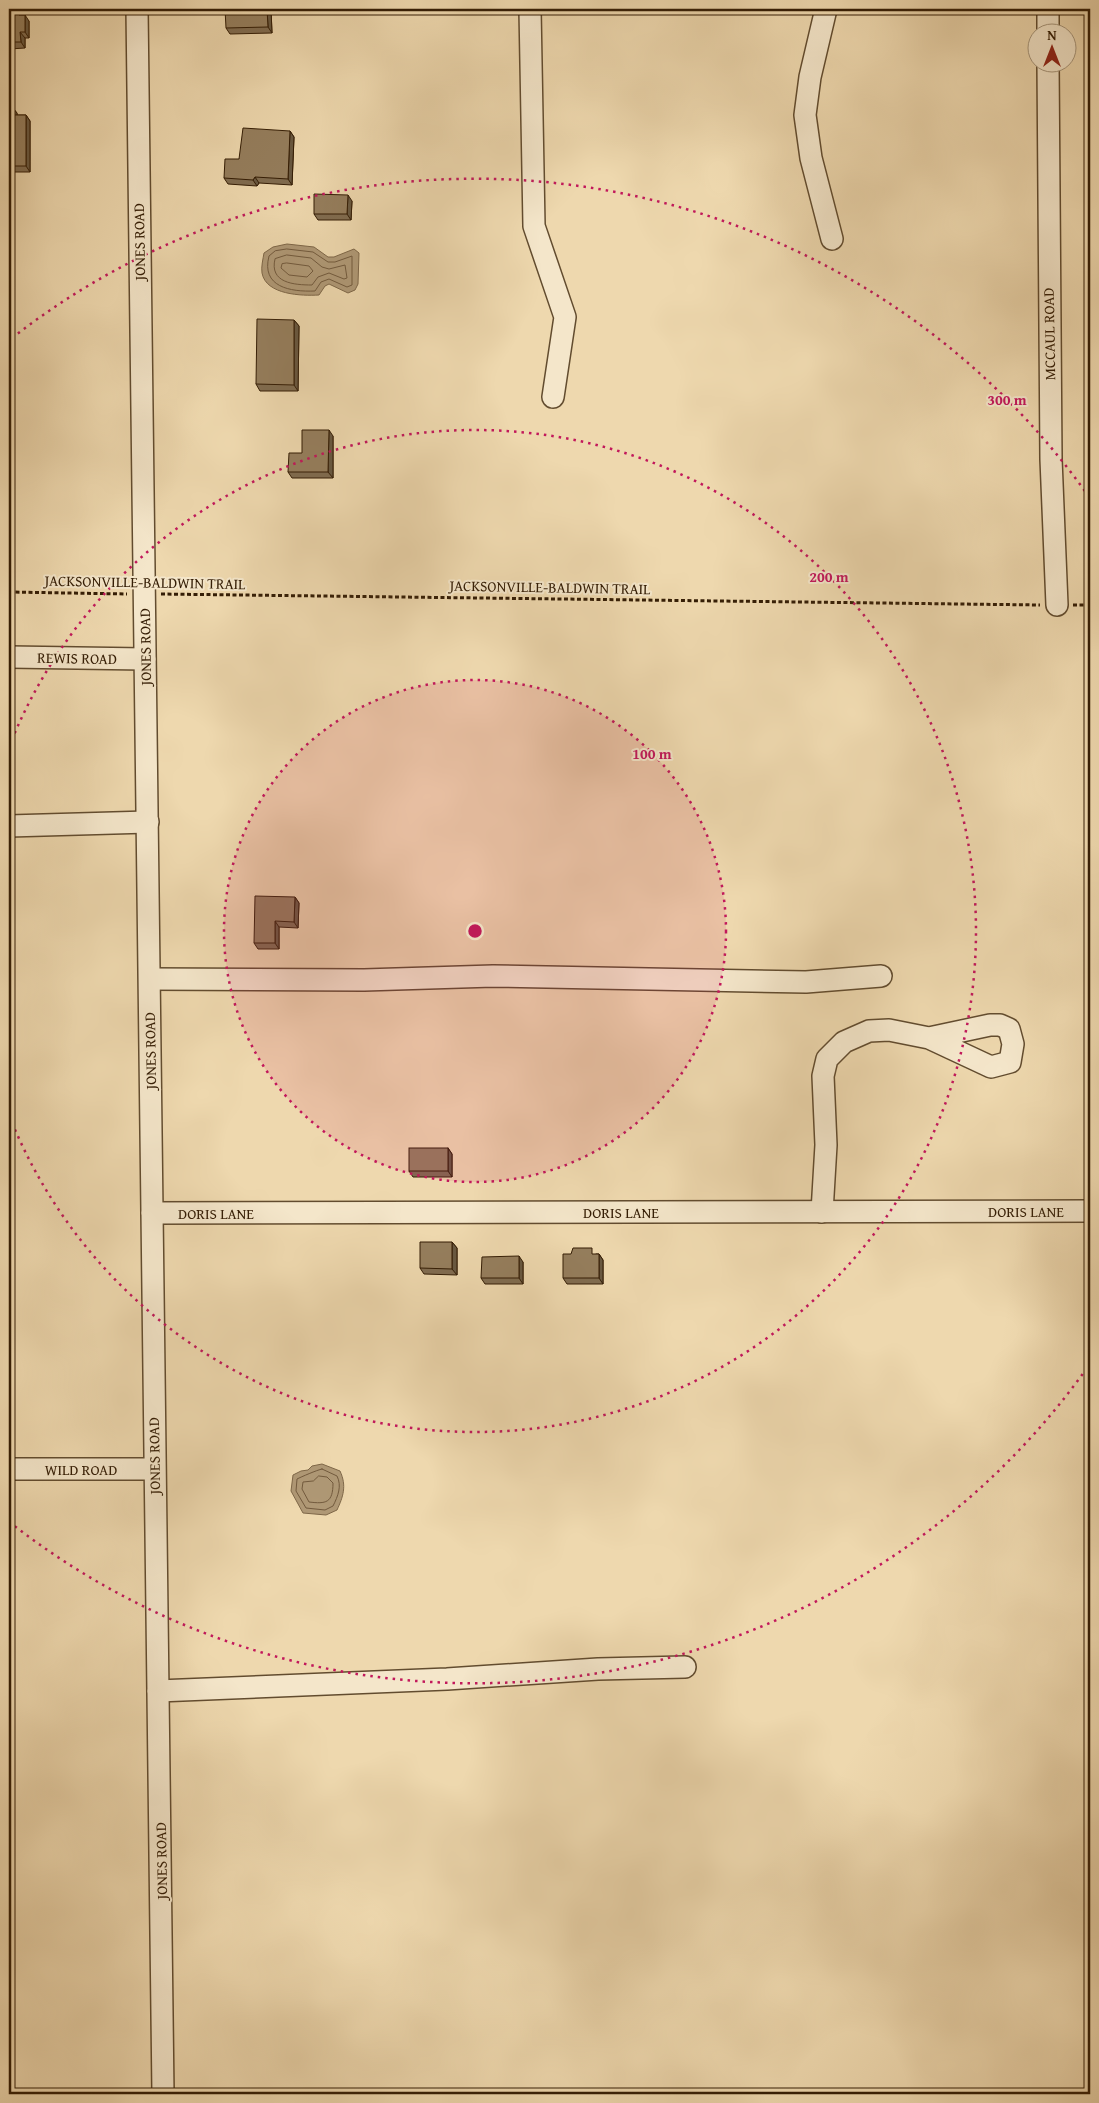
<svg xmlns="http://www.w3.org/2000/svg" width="1099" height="2103" font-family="'Gentium Book Plus',serif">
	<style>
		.water { fill: #af9875; stroke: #7e6748 }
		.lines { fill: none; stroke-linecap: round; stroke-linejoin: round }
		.shore { stroke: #725a3d; stroke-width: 1 }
		.minor-casing { stroke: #624c2f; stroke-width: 24 }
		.path { stroke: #341d05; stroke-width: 3; stroke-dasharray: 4 2.5; stroke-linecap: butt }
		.minor { stroke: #f4e6ca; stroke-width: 21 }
		.wall { fill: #806c50; stroke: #341d05 }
		.shaded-wall { fill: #685841; stroke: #341d05 }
		.building { fill: #957e5d; stroke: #341d05 }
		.ring { fill: none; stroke: #c2185b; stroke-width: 2.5; stroke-dasharray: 2.5 5 }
		.labels { text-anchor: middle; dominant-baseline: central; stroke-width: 4; stroke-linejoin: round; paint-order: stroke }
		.street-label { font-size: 15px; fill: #341d05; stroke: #f4e6ca }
		.centre { fill: #c2185b; stroke: #f4e6ca; stroke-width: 2.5 }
		.ring-label { font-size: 15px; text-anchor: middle; font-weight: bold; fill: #c2185b; stroke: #f4e6ca; stroke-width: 4; stroke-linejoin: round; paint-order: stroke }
	</style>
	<rect width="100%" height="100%" fill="#eed8ae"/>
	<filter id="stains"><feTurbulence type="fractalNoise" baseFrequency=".004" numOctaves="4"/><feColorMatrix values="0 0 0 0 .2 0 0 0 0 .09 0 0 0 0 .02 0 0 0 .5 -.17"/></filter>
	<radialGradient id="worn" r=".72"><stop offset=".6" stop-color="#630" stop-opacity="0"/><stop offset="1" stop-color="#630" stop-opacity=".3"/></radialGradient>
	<g class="water">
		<path d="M287 244 314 247 328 257H334L354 249 359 253 358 284 355 290 348 293 329 284 325 286 319 295C302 296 266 295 262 273 261 267 263 259 264 253L273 247Z"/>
		<path d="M322 1464 340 1471C347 1486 343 1497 337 1510L326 1515 303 1513 291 1491 293 1475 301 1471 308 1470 312 1466Z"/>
	</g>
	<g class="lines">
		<g class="shore">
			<path d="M287 249 313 252 328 262H335L352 256V285L347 287 329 279 321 282 315 291C290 292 261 287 269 256L275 251Z"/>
			<path d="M287 255 311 258 322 267 329 269 345 265 347 278 344 279 329 273 318 277 312 285C294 285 269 283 275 259Z"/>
			<polygon points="287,263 309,266 313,271 307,277 289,275 281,268 282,264"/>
			<path d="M322 1469 337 1476C342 1486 338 1496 333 1506L325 1510 306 1508 296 1491 297 1479C301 1477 317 1470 322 1469Z"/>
			<path d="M319 1476 327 1477 333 1483C333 1503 326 1504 309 1502L302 1489 303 1482 313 1481Z"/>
		</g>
		<g class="minor-casing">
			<g id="minor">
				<polyline points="137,9 163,2094"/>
				<polyline points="530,9 534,226 565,317 553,397"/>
				<polyline points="826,9 810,77 805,115 811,158 832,239"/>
				<polyline points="1048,32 1048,9"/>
				<polyline points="1048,62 1051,459 1057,605"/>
				<polyline points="9,657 145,659"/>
				<polyline points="9,826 148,822"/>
				<polyline points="150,979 364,980 493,976 806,982 881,976"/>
				<polyline points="822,1212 826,1145 823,1076 827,1059 844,1042 869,1031 889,1030 929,1038 991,1067 1010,1062 1013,1044 1009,1029 1000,1025 990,1025 929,1038"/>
				<polyline points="152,1213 1090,1211"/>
				<polyline points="9,1469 154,1469"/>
				<polyline points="158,1691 447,1679 598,1669 685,1667"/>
			</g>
		</g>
		<g class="path">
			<polyline points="9,592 127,594"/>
			<polyline points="161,594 1040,605"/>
			<polyline points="1073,605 1090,605"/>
		</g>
		<use href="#minor" class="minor"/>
	</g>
	<g class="wall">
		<polygon points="271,9 272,33 230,34 226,28"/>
		<polygon points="9,11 19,11 22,15 29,21 29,38 25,38 25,48 9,49"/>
		<polygon points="9,107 12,107 17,113 17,115 26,115 30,121 30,172 9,172"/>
		<polygon points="290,131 294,137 292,185 259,183 257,186 228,184 224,178 239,159"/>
		<polygon points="352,201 351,220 318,220 314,214"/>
		<polygon points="294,320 299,326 298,391 260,391 256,384"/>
		<polygon points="333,436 333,478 292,478 288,472 302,453"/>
		<polygon points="295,897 299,903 298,928 279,927 279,949 258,949 254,943"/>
		<polygon points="448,1148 452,1154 452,1177 413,1177 409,1171"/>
		<polygon points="452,1242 457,1248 457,1275 424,1274 420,1268"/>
		<polygon points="596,1254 599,1254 603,1260 603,1284 567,1284 563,1278"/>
		<polygon points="523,1262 523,1284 485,1284 481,1278"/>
	</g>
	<g class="shaded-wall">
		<polygon points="267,9 271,9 272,33 268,27"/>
		<polygon points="25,15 29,21 29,38 25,32"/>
		<polygon points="20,32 25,38 25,48 21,42"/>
		<polygon points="12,107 17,113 17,121 12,115"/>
		<polygon points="26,115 30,121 30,172 26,166"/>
		<polygon points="290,131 294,137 292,185 288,179"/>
		<polygon points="255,177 259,183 257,186 253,180"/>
		<polygon points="348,195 352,201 351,220 347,214"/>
		<polygon points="294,320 299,326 298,391 294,385"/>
		<polygon points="329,430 333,436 333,478 328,472"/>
		<polygon points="295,897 299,903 298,928 294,922"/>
		<polygon points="275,921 279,927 279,949 275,943"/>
		<polygon points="448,1148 452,1154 452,1177 448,1171"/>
		<polygon points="452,1242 457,1248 457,1275 452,1269"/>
		<polygon points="599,1254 603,1260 603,1284 599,1278"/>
		<polygon points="519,1256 523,1262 523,1284 519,1278"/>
	</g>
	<g class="building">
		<polygon points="225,9 267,9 268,27 226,28"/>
		<polygon points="9,11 19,11 19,15 25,15 25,32 20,32 21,42 9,42"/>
		<polygon points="9,107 12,107 12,115 26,115 26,166 9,166"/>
		<polygon points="243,128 290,131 288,179 255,177 253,180 224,178 225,159 239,159"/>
		<polygon points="314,194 348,195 347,214 314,214"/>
		<polygon points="257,319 294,320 294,385 256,384"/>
		<polygon points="302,430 329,430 328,472 288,472 289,453 302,453"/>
		<polygon points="255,896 295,897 294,922 275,921 275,943 254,943"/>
		<rect x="409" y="1148" width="39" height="23"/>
		<polygon points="420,1242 452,1242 452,1269 420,1268"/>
		<polygon points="573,1248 592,1248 592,1254 599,1254 599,1278 563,1278 563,1254 571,1254"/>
		<polygon points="519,1256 519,1278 481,1278 482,1257"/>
	</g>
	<circle cx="475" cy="931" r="251" fill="#c2185b" fill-opacity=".12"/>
	<g class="ring">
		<circle cx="475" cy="931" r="251"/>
		<path d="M9 747A501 501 0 1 1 9 1115"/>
		<path d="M1087 1368A752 752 0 0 1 12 1524M12 338A752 752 0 0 1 1087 494"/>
	</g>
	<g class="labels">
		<g class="street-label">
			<text transform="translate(139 242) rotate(-91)">JONES ROAD</text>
			<text transform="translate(1049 334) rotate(-91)">MCCAUL ROAD</text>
			<text transform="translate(145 582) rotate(1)">JACKSONVILLE-BALDWIN TRAIL</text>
			<text transform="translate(550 587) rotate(1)">JACKSONVILLE-BALDWIN TRAIL</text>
			<text transform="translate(145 647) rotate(-91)">JONES ROAD</text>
			<text transform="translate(77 658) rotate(1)">REWIS ROAD</text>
			<text transform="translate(150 1051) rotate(-91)">JONES ROAD</text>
			<text x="1026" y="1211">DORIS LANE</text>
			<text x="621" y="1212">DORIS LANE</text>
			<text x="216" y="1213">DORIS LANE</text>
			<text transform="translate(154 1456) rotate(-91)">JONES ROAD</text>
			<text x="81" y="1469">WILD ROAD</text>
			<text transform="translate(161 1861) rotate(-91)">JONES ROAD</text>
		</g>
	</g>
	<circle cx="475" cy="931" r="8" class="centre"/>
	<g class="ring-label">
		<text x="1007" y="405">300 m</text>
		<text x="829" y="582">200 m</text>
		<text x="652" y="759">100 m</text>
	</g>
	<rect width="1099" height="2103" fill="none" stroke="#eed8ae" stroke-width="30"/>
	<rect x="10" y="10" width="1079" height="2083" fill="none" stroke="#341d05" stroke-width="2.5"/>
	<rect x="15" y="15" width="1069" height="2073" fill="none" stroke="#341d05"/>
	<g transform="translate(1052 48)"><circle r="24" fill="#f4e6ca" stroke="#a7967b"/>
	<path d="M0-4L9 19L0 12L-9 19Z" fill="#8f2418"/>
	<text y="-8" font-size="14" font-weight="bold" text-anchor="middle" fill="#341d05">N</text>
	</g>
	<rect width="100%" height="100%" filter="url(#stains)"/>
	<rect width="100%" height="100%" fill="url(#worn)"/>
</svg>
